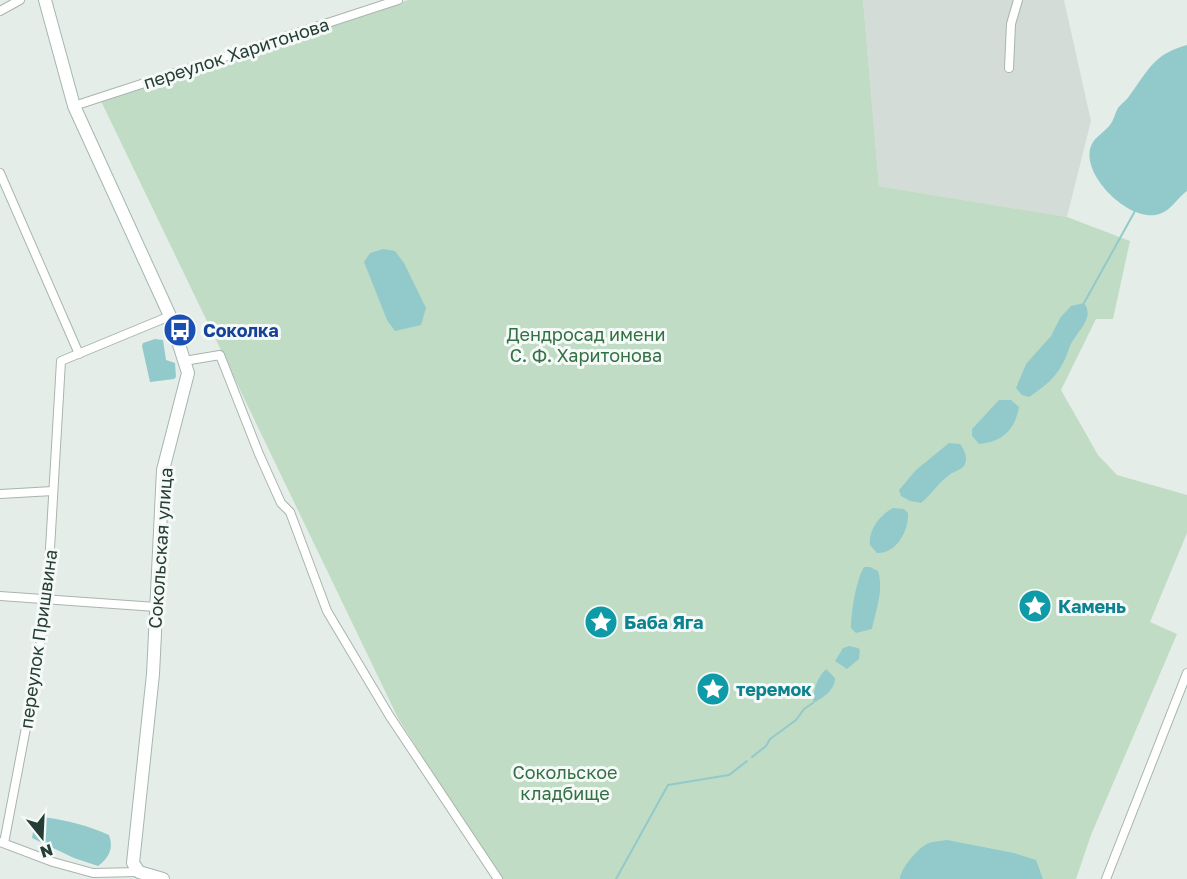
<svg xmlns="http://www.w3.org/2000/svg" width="1187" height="879" font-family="'Golos Text',sans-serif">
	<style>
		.built { fill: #d3dcd7 }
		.green { fill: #c0dcc4 }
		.water { fill: #92cacc }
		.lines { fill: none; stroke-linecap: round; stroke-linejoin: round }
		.stream { stroke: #92cacc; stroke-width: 2 }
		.street-casing { stroke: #a8b5ae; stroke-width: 10 }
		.secondary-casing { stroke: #a4b7ae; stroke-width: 14 }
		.street { stroke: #fff; stroke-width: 8 }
		.secondary { stroke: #fff; stroke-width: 12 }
		.labels { text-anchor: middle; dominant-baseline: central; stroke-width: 6; stroke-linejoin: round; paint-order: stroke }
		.street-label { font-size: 18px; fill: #253d34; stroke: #f5f9f7 }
		.transit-label { font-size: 18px; font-weight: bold; fill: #164399; stroke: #f5f9f7; text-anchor: start }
		.park-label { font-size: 18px; fill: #337043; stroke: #f5f9f7 }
		.culture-label { font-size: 18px; font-weight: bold; fill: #0d838f; stroke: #f5f9f7; text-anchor: start }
	</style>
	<rect width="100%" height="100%" fill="#e5ede8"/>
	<polygon class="built" points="863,0 1064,0 1091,121 1067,217 879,186"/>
	<polygon class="green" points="408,0 863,0 879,186 1067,217 1130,241 1113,319 1096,319 1061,390 1098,455 1117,475 1187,495 1187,533 1150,622 1177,634 1091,835 1076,879 500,879 398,718 100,99"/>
	<g class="water">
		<path d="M1187 45V191C1176 199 1170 213 1155 215 1127 219 1084 177 1090 149 1093 137 1103 134 1110 125 1114 120 1115 113 1118 108 1122 103 1127 100 1130 95 1149 69 1154 54 1187 45Z"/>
		<polygon points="383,249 395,251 404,263 426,308 421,325 395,331 387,320 364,262 370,253"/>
		<path d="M1084 303C1094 316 1081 328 1074 339 1069 345 1068 354 1064 361 1057 377 1043 388 1029 397L1022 395 1016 388 1026 364 1051 336 1060 318 1071 306Z"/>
		<polygon points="155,339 163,340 166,360 175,363 176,377 174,379 150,382 142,346 143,343"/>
		<path d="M999 400H1011L1019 407C1015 430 1002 442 979 444L972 436V429Z"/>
		<path d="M949 443 960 444C964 450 969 458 964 466 961 470 952 472 948 476 937 484 931 495 921 503L910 501 901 496 899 490 916 470Z"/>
		<path d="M893 508 904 509 908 513C909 531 896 554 877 553L870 545C868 530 880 515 893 508Z"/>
		<path d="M864 567H870L878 571C884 590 876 610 872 629L856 633 851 628C851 613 856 580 864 567Z"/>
		<polygon points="849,646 858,648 860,650 859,659 847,669 835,661 843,648"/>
		<path d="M826 669 835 678C835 690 823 698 813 703 814 689 816 679 826 669Z"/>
		<path d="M43 817C66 820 87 825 109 835 114 848 109 858 98 866L74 858 32 838 35 821Z"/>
		<path d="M947 840 1014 853 1036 860 1043 879H900C900 869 918 848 927 844 932 841 941 841 947 840Z"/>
	</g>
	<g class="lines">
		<g class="stream">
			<polyline points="1084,303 1135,211"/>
			<polyline points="752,757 766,746 770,739 796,720 804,709 813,703"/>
			<polyline points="616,879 668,785 729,775 747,761"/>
		</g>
		<g class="street-casing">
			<g id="street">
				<polyline points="0,11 20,0"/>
				<polyline points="1009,68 1011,24 1018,0"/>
				<polyline points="74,106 398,0"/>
				<polyline points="0,173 79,354"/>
				<polyline points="184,361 220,355 259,454 281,503 290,512 327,611 389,715 498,879"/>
				<polyline points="0,494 53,491"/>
				<polyline points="0,596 156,607"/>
				<polyline points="0,842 53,862 93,873 139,872"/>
				<polyline points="4,843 33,691 47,600 61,361 170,316"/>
				<polyline points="1106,879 1187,673"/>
			</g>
		</g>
		<g class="secondary-casing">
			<polyline id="secondary" points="45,0 74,106 170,316 188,373 163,470 153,674 133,863 139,872 163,879"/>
		</g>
		<use href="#street" class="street"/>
		<use href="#secondary" class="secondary"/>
	</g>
	<defs>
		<g id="bus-disc" transform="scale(1.725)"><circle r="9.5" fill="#1a4fb4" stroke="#f5f9f7"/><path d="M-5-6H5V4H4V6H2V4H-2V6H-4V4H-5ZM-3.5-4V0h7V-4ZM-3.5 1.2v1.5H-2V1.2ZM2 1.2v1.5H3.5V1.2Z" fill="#fff"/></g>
		<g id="sight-disc" transform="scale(1.725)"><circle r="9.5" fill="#0f9aa8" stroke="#f5f9f7"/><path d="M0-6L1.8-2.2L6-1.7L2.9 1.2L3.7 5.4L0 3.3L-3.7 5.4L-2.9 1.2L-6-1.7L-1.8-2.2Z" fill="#fff"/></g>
	</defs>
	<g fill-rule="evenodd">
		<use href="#bus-disc" x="180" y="330"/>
		<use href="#sight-disc" x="1035" y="606"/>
		<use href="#sight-disc" x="601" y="622"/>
		<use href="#sight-disc" x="713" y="689"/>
	</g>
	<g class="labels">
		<g class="street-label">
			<text transform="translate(236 53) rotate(-18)">переулок Харитонова</text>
			<text transform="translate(160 548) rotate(-86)">Сокольская улица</text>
			<text transform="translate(38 639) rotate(-82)">переулок Пришвина</text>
		</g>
		<g class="transit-label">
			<text x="203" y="330">Соколка</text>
		</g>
		<g class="park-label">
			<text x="586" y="334">Дендросад имени<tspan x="586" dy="21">С. Ф. Харитонова</tspan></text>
			<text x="565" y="772">Сокольское<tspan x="565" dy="21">кладбище</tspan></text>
		</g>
		<g class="culture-label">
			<text x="1058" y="606">Камень</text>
			<text x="624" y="622">Баба Яга</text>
			<text x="736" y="689">теремок</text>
		</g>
	</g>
	<g transform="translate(42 837) rotate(162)" stroke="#f5f9f7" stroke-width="4.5" paint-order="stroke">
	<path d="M0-4.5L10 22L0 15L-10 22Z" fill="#253d34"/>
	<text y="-9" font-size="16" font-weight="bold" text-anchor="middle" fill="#253d34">N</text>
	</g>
</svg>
